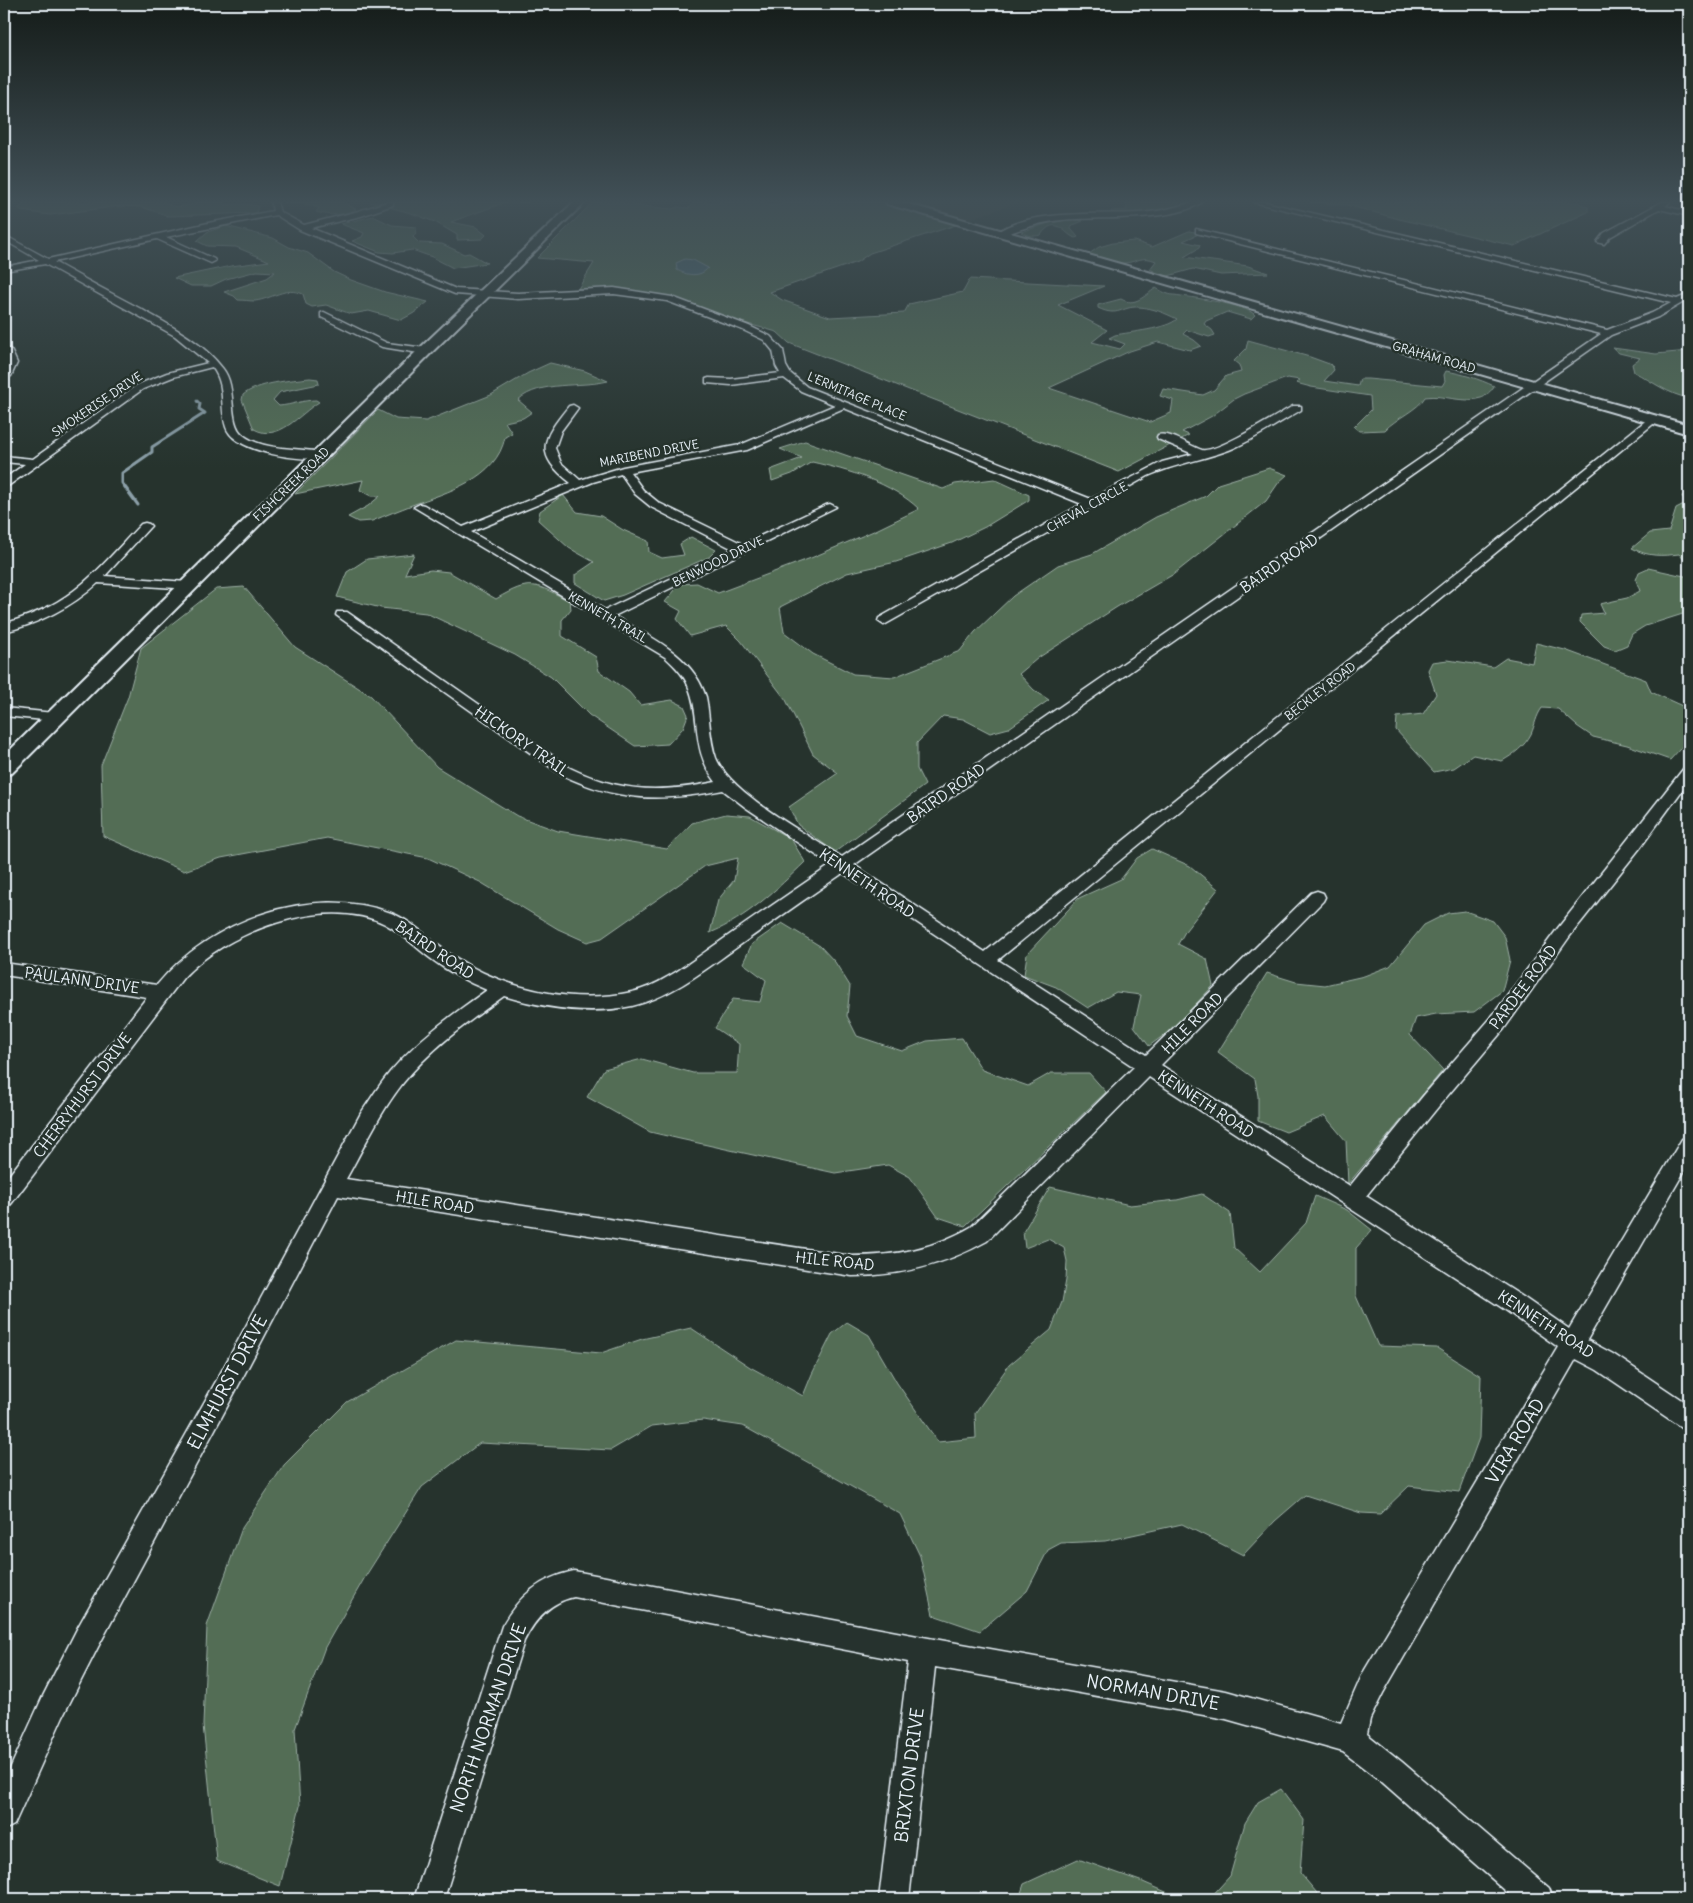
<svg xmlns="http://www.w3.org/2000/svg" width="1693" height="1903" font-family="Delius,sans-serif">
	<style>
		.built { fill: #3c423b }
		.green { fill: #526d54; stroke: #9dafa6 }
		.water { fill: #4e6a74; stroke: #8ca0a9 }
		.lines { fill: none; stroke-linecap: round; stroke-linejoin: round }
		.stream { stroke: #8ca0a9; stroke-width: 3 }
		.minor-casing { stroke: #e8f1f8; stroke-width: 3 }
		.secondary-casing { stroke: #e8f1f8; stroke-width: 4 }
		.minor { fill: #26332d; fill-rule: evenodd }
		.secondary { fill: #26332d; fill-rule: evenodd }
		.labels { text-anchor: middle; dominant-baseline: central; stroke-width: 5; stroke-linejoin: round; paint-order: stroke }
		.far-street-label { font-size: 12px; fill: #e8f1f8; stroke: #26332d }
		.street-label { font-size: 15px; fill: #e8f1f8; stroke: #26332d }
		.near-street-label { font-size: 18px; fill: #e8f1f8; stroke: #26332d }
	</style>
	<rect width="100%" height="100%" fill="#26332d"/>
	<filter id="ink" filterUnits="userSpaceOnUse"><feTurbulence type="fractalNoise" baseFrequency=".02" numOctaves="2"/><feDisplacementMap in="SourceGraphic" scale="10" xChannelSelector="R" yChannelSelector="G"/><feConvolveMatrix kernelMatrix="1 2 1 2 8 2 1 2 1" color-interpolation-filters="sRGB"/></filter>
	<g filter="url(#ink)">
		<polygon class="built" points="905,202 1020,202 966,220"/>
		<g class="green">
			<path d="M25 202H165C176 212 191 203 203 202 210 201 217 202 224 202V205L242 204 258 206 256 213 168 216 142 207 121 206 50 215 21 211 19 208Z"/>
			<path d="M286 202H342L356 209C344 216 330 216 316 212L319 208 307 204 285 203Z"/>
			<polygon points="370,202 528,202 506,202 451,222 476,227 486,235 482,239 457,240 457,235 435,222 411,213"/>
			<path d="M593 202H624L623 204 672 209 678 207 689 208 695 202H765L769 206 798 202H884L959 224 870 253 857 262 770 292 782 300 830 317 904 313 909 304 963 292 970 279 1104 286 1058 305 1107 330 1092 342 1120 349 1125 344 1109 338 1115 335C1130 332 1167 329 1177 319 1165 313 1153 308 1139 307 1121 306 1119 318 1098 308V305L1121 299C1135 307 1144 296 1156 288 1161 291 1168 295 1174 295 1189 297 1246 304 1255 315L1251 319 1227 312 1206 321 1204 324 1212 330 1215 335 1209 337 1187 330 1183 334 1194 340 1201 346 1190 350 1158 342 1130 351 1049 388 1150 422 1171 413 1173 400 1160 396 1163 389 1203 395 1214 390 1226 376 1241 372 1239 365 1234 361 1246 349 1248 340 1310 357 1332 365 1334 370 1324 381 1358 386 1360 379H1368L1442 386 1445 381 1444 375 1446 371C1463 374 1479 379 1494 386L1493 389C1489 391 1486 397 1481 398 1462 404 1444 394 1425 397 1418 410 1396 418 1385 430L1359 431 1354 427 1371 410 1370 396 1311 387 1296 383 1300 380 1287 378 1244 394 1234 399 1212 416 1182 432 1189 435 1119 472 789 343 777 332 704 312 658 296 576 292 594 263 537 258Z"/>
			<path d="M1126 202H1178L1180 203C1164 217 1134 214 1114 214L1111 211 1127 210Z"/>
			<polygon points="1310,202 1577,202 1588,207 1588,212 1514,246 1399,219 1347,205"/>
			<polygon points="373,216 392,225 416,227 416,233 413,237 419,243 442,244 464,254 469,253 487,263 453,268 432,257 412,250 393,253 379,252 352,241 362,237 364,233 341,224"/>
			<path d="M1071 219 1083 221 1071 226V229L1078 237 1075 238C1064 234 1056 214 1041 235 1032 237 1028 236 1021 232L1049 223Z"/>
			<path d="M226 226 273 238 289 247 308 253 334 272 351 280 385 292 428 302 414 313 401 320 369 311 351 314 326 305 312 307 306 304 303 294C285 286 272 299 255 301 250 301 243 300 238 300L234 296 224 292 267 278 275 272 257 271 226 279 211 286H191L174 278 231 266 269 261 236 247 207 246 197 241 207 232Z"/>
			<path d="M1189 231 1201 233 1183 241 1200 245 1199 248 1184 257 1248 266 1268 273 1221 275 1193 269 1168 276 1161 275 1150 269 1156 261C1142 255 1137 262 1125 263 1114 265 1098 259 1089 254L1099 247 1113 243 1134 241 1152 247Z"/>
			<path d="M1613 348 1656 354 1689 351V398C1669 395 1652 381 1634 372L1632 364 1640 358 1619 353Z"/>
			<path d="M550 363 585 371 608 381C579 388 541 380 518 400L532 412 523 418 505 422 512 433 505 437C497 479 447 492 412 505 399 510 386 515 372 521L358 522 348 517 368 506 380 496H372L360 490 363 480 295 494 378 410 396 419 426 421 491 395 528 373Z"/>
			<path d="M310 378 318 379 319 384 280 392 273 400 279 406C292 405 303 400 316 400L319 402C299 414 279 443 254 429L242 400 243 395C257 383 291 380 310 378Z"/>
			<path d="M805 441 943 489 955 484 994 479 1029 495V500L985 527 952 543 896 562 847 573 780 607 784 632 813 654 853 674 894 677 960 651 975 632 1013 596 1058 565 1092 554 1156 517 1206 496 1218 484 1269 468 1287 475 1279 482 1266 501 1174 574 1117 607 1038 658 1019 674 1034 690 1049 700 1009 728 990 733 963 719 943 716 917 743V769L925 785 835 852 798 825 789 807 838 773 813 754 786 700 741 641 726 626 690 636 677 619 681 611 665 602 680 584 697 583 718 593 811 558 876 530 919 509C892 483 848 470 812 462L792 474 772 481 770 470 802 458 780 449Z"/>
			<path d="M1689 491V565L1679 554C1662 556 1648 557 1632 548L1650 533 1669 531 1676 509 1686 504 1682 496Z"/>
			<polygon points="563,495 577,512 601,516 623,530 648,541 649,552 662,558 684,555 680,544 691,537 716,550 709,557 623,595 604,601 575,583 575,575 594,562 569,548 538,520 540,511"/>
			<path d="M414 554 405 574 431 570 449 572 496 599C532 578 535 584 570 601L571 609 562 620V636L596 657 599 671 629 692 640 705 672 700 684 706 688 715 683 728 668 744 635 746 589 715 551 677 515 655 426 613 381 608 337 597 347 572 367 559Z"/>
			<polygon points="1648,568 1689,577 1689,612 1645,626 1632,634 1627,645 1615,650 1604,646 1580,622 1581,615 1604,613 1600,604 1627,598 1640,591 1636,580 1639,572"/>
			<path d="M244 587 295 647 371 696 437 767 517 816 558 831 667 849 692 823 726 814 750 816 791 839 805 862C777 889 747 918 710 933L718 900 734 880 738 858 705 866 602 938 587 942 558 929 480 882 428 858 327 838 221 858 184 871 103 836 101 765 128 697 141 648 216 589Z"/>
			<path d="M1536 643 1565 650 1646 680 1651 692 1689 709V739L1670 760 1627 745 1593 737 1577 726 1558 709 1542 708C1536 716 1535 725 1531 734 1525 746 1513 755 1502 761L1473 755 1454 768 1434 772 1396 730 1397 717 1423 714 1436 694 1428 670 1432 662 1448 660 1493 667 1506 658 1532 663Z"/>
			<polygon points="1152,849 1190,866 1218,889 1186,930 1178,944 1207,959 1213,986 1171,1030 1149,1046 1134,1026 1141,995 1116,992 1088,1008 1056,987 1024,975 1027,954 1079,898 1121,879 1137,858"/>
			<polygon points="1465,911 1493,921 1505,937 1510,960 1502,991 1474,1012 1436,1014 1416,1018 1410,1035 1443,1070 1348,1184 1346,1141 1325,1116 1286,1132 1258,1121 1258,1096 1255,1079 1218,1052 1267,973 1296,982 1325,985 1364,976 1390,966 1424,925 1448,913"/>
			<polygon points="782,923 820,946 835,962 850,986 847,1016 857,1036 902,1051 927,1041 962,1038 982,1070 1028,1086 1051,1073 1089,1073 1106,1092 965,1226 938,1217 910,1177 888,1165 835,1173 680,1139 650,1132 587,1097 604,1069 642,1059 693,1073 737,1073 739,1044 715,1028 733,999 760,1002 766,980 743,963 752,944"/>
			<polygon points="1050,1187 1130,1205 1177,1200 1202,1194 1230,1213 1234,1248 1260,1272 1306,1223 1315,1196 1347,1210 1372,1230 1356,1248 1356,1296 1378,1346 1437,1348 1481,1376 1479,1438 1459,1492 1409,1486 1380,1514 1361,1513 1305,1495 1275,1521 1243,1555 1182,1524 1105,1541 1061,1543 1048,1550 1027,1591 980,1631 933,1615 920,1556 900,1514 743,1426 703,1420 652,1426 611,1450 480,1443 422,1487 365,1577 325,1647 295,1729 300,1806 280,1886 217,1861 203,1725 207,1626 242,1528 284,1465 347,1402 456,1340 601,1353 642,1339 691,1328 750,1367 803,1396 812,1374 832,1334 847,1322 869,1335 897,1383 938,1442 976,1438 975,1413 1009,1365 1051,1330 1062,1302 1066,1280 1067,1261 1064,1248 1048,1239 1025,1248 1023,1232"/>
			<polygon points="1281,1789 1304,1820 1300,1873 1322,1899 1209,1899 1230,1876 1245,1823 1258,1802"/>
			<polygon points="1078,1859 1143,1882 1182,1899 1019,1899 1024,1884"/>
		</g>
		<path class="water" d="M685 259 693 260 708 268C700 278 686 275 677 270L676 263Z"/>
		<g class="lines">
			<polyline class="stream" points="138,505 122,483 122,473 152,452 152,447 205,413 199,409 200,404 197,401"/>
			<g class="minor-casing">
				<g id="minor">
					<path d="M271 202H277L280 212 304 225 355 212 387 202H393V205L361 216 311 228 456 289 518 293 614 288 672 297 749 326 770 336 783 350 786 366 790 373 807 387 1091 499 1162 462 1193 454 1158 439 1157 437 1158 435C1172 432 1189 446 1202 450 1217 453 1277 415 1293 406H1301V410C1280 422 1250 442 1229 450 1202 460 1175 464 1148 476L884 625 878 621 879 618 1082 504 844 408 747 450 630 472 643 490 659 503 743 544 826 505 830 504 836 507 614 616C650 637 692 654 706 697 710 717 709 739 716 758 731 794 808 835 842 857L1601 334 1196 233V229L1607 330 1652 313 1671 303 1253 202H1265L1677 299 1689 294V299L1658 317 1611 335 854 865 985 952 1649 418 1653 417 1658 420 998 960 1146 1055 1311 893 1317 891 1323 893 1325 897 1323 901 1161 1065 1350 1186 1424 1095 1490 1019 1558 928 1684 768 1689 766V781L1640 848 1570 936 1504 1029 1438 1107 1366 1196 1523 1297 1569 1329 1682 1139 1689 1137V1163L1587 1340 1613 1354 1689 1405V1431L1681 1427 1597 1370 1576 1359 1383 1693 1370 1719 1367 1734 1402 1762 1549 1888 1553 1899H1515L1382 1782 1343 1752 1226 1719 935 1667 909 1899H879L908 1662 574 1597C550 1602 535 1619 524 1641L444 1899H414L502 1626C519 1596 540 1578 574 1571L923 1637 1226 1691 1341 1723 1363 1673 1558 1347 1507 1311 1149 1077 987 1241C944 1265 901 1276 852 1276L338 1196 235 1392 98 1647 63 1716 14 1825 4 1830V1782L43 1696 78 1627 219 1376 361 1113C370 1100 379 1085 390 1072 418 1039 452 1015 487 990 467 982 447 971 430 958 415 947 402 933 385 924 325 894 225 932 183 978L11 1204 4 1207V1182L147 997 4 975V963L157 985C209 921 311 883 391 913 415 922 432 943 453 956 504 989 572 1005 632 992 661 986 693 960 718 943 755 917 793 891 831 865L745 807 723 790C662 802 617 802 560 774L336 615 337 612H347L570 768C622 793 660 793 716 782 690 748 702 722 689 688 685 676 675 666 665 657L414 507 420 504 424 505 463 527 571 483C533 454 542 439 569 406L573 405 578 408 561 431 555 448 561 463 580 480 623 467 740 445 835 405 801 391 784 378 731 385 706 383V379L709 378 731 379 780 373 776 366 773 351 764 340 743 330 667 301 614 294 518 299 455 294 300 230 276 215 166 237 214 259 215 261 211 263 157 239 54 262C83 278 112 294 141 309 170 326 202 341 223 369 238 388 227 422 243 435 266 454 317 446 326 455L325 457C303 463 234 452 226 427 219 406 227 386 212 367L173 377 143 389 8 486 4 487V479L25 464 4 462V456L33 459 137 385 167 373 208 363 175 336 45 264 4 271V267L39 260 4 240V235L48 259 208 223 273 211ZM621 474 635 494 651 507 733 549 605 610 471 532 593 482ZM843 873 1134 1067 971 1227C933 1249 896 1256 852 1256L346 1179C364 1147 380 1112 403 1083 431 1048 468 1022 504 996 544 1008 591 1015 632 1006 672 997 707 968 740 945 774 921 808 897 843 873Z"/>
					<path d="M1192 202H1202C1173 223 1098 216 1062 220 1038 222 1021 230 999 236L995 234C1026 209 1101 215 1139 213 1157 212 1175 208 1192 202Z"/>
					<polygon points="1662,202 1670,202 1665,206 1689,212 1689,216 1659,209 1610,237 1604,244 1597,242 1604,233"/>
					<polygon points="324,312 387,343 425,348 430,351 425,354 382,347 321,317 321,313"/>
					<polygon points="4,346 11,350 17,363 11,376 4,380 4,372 8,363 4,354"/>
					<path d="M145 523 149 524 151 526 149 528 105 576 187 582 191 583 193 586 191 589 98 583C72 607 38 624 4 632V624C22 618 40 612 57 602 90 583 115 551 141 524Z"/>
					<polygon points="4,708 54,713 59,714 61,717 59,720 54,721 4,716"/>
				</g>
			</g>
			<g class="secondary-casing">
				<g id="secondary">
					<polygon points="574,202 585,202 430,354 12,773 4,775 4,756 420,348"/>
					<polygon points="886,202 901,202 1689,425 1689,434 887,204"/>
				</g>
			</g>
			<use href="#minor" class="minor"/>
			<use href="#secondary" class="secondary"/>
		</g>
	</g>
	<linearGradient id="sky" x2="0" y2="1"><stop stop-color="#151c19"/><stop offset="0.43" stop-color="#415057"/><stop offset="1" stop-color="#415057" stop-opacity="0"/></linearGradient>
	<rect width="1693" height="468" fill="url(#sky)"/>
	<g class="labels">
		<g class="far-street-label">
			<text transform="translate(1434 357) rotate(16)">GRAHAM ROAD</text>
			<text transform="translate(857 396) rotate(23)">L'ERMITAGE PLACE</text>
			<text transform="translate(97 404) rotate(-34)">SMOKERISE DRIVE</text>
			<text transform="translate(649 453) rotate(-11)">MARIBEND DRIVE</text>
			<text transform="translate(291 484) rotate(-44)">FISHCREEK ROAD</text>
			<text transform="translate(1087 507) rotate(-29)">CHEVAL CIRCLE</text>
			<text transform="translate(718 561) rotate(-26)">BENWOOD DRIVE</text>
			<text transform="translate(608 617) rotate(30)">KENNETH TRAIL</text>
			<text transform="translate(1320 691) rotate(-38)">BECKLEY ROAD</text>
		</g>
		<g class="street-label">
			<text transform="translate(1279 563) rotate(-35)">BAIRD ROAD</text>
			<text transform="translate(522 741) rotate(35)">HICKORY TRAIL</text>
			<text transform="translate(946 793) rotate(-35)">BAIRD ROAD</text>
			<text transform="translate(867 883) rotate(34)">KENNETH ROAD</text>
			<text transform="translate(435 950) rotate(34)">BAIRD ROAD</text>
			<text transform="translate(82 980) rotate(8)">PAULANN DRIVE</text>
			<text transform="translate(1523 987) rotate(-53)">PARDEE ROAD</text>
			<text transform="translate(1192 1023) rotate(-45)">HILE ROAD</text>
			<text transform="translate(82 1095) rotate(-53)">CHERRYHURST DRIVE</text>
			<text transform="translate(1206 1104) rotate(33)">KENNETH ROAD</text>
			<text transform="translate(435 1202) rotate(9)">HILE ROAD</text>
			<text transform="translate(835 1261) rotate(6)">HILE ROAD</text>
			<text transform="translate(1546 1324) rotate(33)">KENNETH ROAD</text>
		</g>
		<g class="near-street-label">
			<text transform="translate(227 1382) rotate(-62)">ELMHURST DRIVE</text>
			<text transform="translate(1515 1441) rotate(-59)">VIRA ROAD</text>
			<text transform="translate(1153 1692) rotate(10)">NORMAN DRIVE</text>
			<text transform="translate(488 1718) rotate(-71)">NORTH NORMAN DRIVE</text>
			<text transform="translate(909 1775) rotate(-83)">BRIXTON DRIVE</text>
		</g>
	</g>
	<rect width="1693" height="1903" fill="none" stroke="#26332d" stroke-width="20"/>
	<rect x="10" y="10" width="1673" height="1883" fill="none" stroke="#e8f1f8" stroke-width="2" filter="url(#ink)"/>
</svg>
